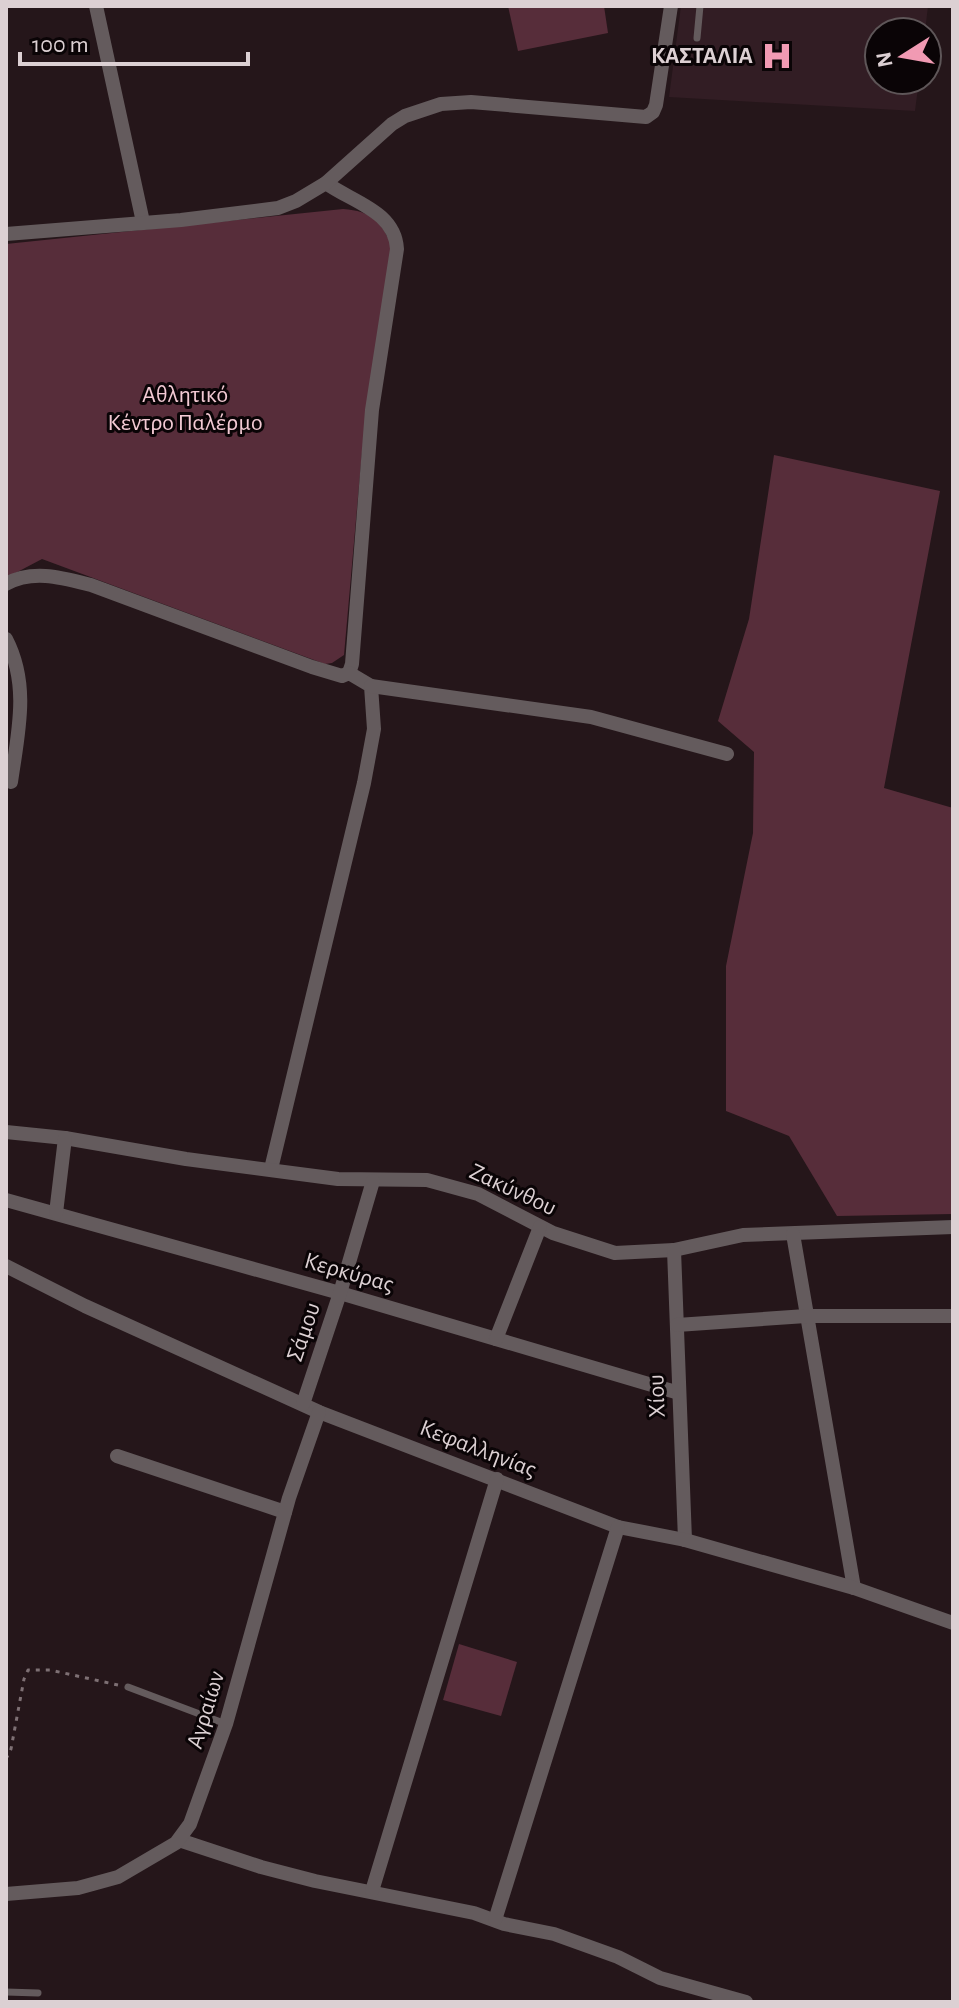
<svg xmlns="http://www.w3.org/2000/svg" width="959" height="2008" font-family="'Alegreya Sans',sans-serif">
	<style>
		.built { fill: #321d24 }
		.green { fill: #572d3a }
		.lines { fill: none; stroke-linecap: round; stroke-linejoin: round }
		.path { stroke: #7e7074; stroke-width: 3; stroke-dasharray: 4 6; stroke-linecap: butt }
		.service { stroke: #645b5d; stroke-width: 7 }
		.minor { stroke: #645b5d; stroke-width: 14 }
		.labels { text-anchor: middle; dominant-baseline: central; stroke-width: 6; stroke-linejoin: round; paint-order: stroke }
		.poi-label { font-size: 24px; font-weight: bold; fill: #dcd0d3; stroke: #0a0406; text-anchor: end }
		.park-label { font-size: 24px; fill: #f3cad4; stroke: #0a0406 }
		.street-label { font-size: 24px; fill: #dcd0d3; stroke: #0a0406 }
	</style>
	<rect width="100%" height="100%" fill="#25161a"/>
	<polygon class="built" points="681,6 928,6 925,32 879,32 879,80 919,80 915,111 669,97"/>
	<g class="green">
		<polygon points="508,6 604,6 608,33 518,51"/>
		<path d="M343 209C372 211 382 222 392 247L362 452 344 655 332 663 325 664 42 559 6 578V244Z"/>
		<polygon points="774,455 940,491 884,788 953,808 953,1214 837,1216 789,1136 726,1111 726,966 753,833 754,752 718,721 749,619"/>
		<polygon points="459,1644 517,1662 501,1716 443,1700"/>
	</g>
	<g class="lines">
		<polyline class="path" points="6,1759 11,1749 24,1679 28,1670 50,1670 118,1685"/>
		<g class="service">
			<polyline points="697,38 700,6"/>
			<polyline points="128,1687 226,1724"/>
			<polyline points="6,1992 38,1993"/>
		</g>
		<g class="minor">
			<polyline points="96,6 143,222"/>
			<path d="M326 183C352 202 395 211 397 249L372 410 352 664 349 673"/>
			<polyline points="6,234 181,220 278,208 296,201 326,183 392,124 405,116 441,104 471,102 646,117 653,112 656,105 671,6"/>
			<path d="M6 584C33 569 63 578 91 585L312 667 342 676 349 673 371 686 374 729 364 783 271 1169"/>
			<path d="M6 639C30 685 18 733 11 782"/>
			<polyline points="371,686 591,717 727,754"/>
			<polyline points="6,1132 65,1138 186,1159 338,1179 427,1180 478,1194 553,1233 615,1253 674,1250 743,1235 953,1227"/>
			<polyline points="6,1200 340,1293 679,1393"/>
			<polyline points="56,1213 65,1138"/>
			<polyline points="793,1234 854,1588"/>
			<polyline points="674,1250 685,1540"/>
			<polyline points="6,1266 85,1306 319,1412 618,1527 685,1540 854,1588 953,1623"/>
			<polyline points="677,1325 806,1316 953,1316"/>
			<polyline points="496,1339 540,1227"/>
			<polyline points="303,1404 340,1293 373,1181"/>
			<polyline points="117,1456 285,1512"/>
			<polyline points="179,1840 261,1867 315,1881 474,1913 504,1924 554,1934 618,1957 660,1978 746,2002"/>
			<polyline points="372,1891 497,1479"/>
			<polyline points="6,1894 78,1888 118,1877 176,1843 190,1824 226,1724 289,1498 319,1412"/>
			<polyline points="495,1920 618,1527"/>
		</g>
	</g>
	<defs>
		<g id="hospital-bare" transform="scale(2.4)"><path d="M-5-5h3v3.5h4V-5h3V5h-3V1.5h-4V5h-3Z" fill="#f19ab3" stroke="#0a0406" stroke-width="2.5" paint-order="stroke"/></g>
	</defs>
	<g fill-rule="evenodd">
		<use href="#hospital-bare" x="777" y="56"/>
	</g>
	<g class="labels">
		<g class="poi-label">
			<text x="753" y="56">ΚΑΣΤΑΛΙΑ</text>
		</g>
		<g class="park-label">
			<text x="185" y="395">Αθλητικό<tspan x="185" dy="28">Κέντρο Παλέρμο</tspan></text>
		</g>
		<g class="street-label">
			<text transform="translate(513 1190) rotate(25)">Ζακύνθου</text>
			<text transform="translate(349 1273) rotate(16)">Κερκύρας</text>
			<text transform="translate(304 1332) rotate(-71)">Σάμου</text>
			<text transform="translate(657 1396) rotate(-92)">Χίου</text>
			<text transform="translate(478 1449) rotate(21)">Κεφαλληνίας</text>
			<text transform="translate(206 1710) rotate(-73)">Αγραίων</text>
		</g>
	</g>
	<rect width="959" height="2008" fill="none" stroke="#dcd0d3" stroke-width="16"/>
	<g transform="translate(903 56) rotate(259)"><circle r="38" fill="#0a0406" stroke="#5e5658" stroke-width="2"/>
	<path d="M0-6L14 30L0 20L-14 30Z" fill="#f19ab3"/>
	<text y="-12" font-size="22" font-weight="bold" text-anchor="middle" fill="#dcd0d3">N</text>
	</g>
	<path d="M20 52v12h228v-12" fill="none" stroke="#dcd0d3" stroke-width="4"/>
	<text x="32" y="52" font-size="24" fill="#dcd0d3" stroke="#0a0406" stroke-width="6" paint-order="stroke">100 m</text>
</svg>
